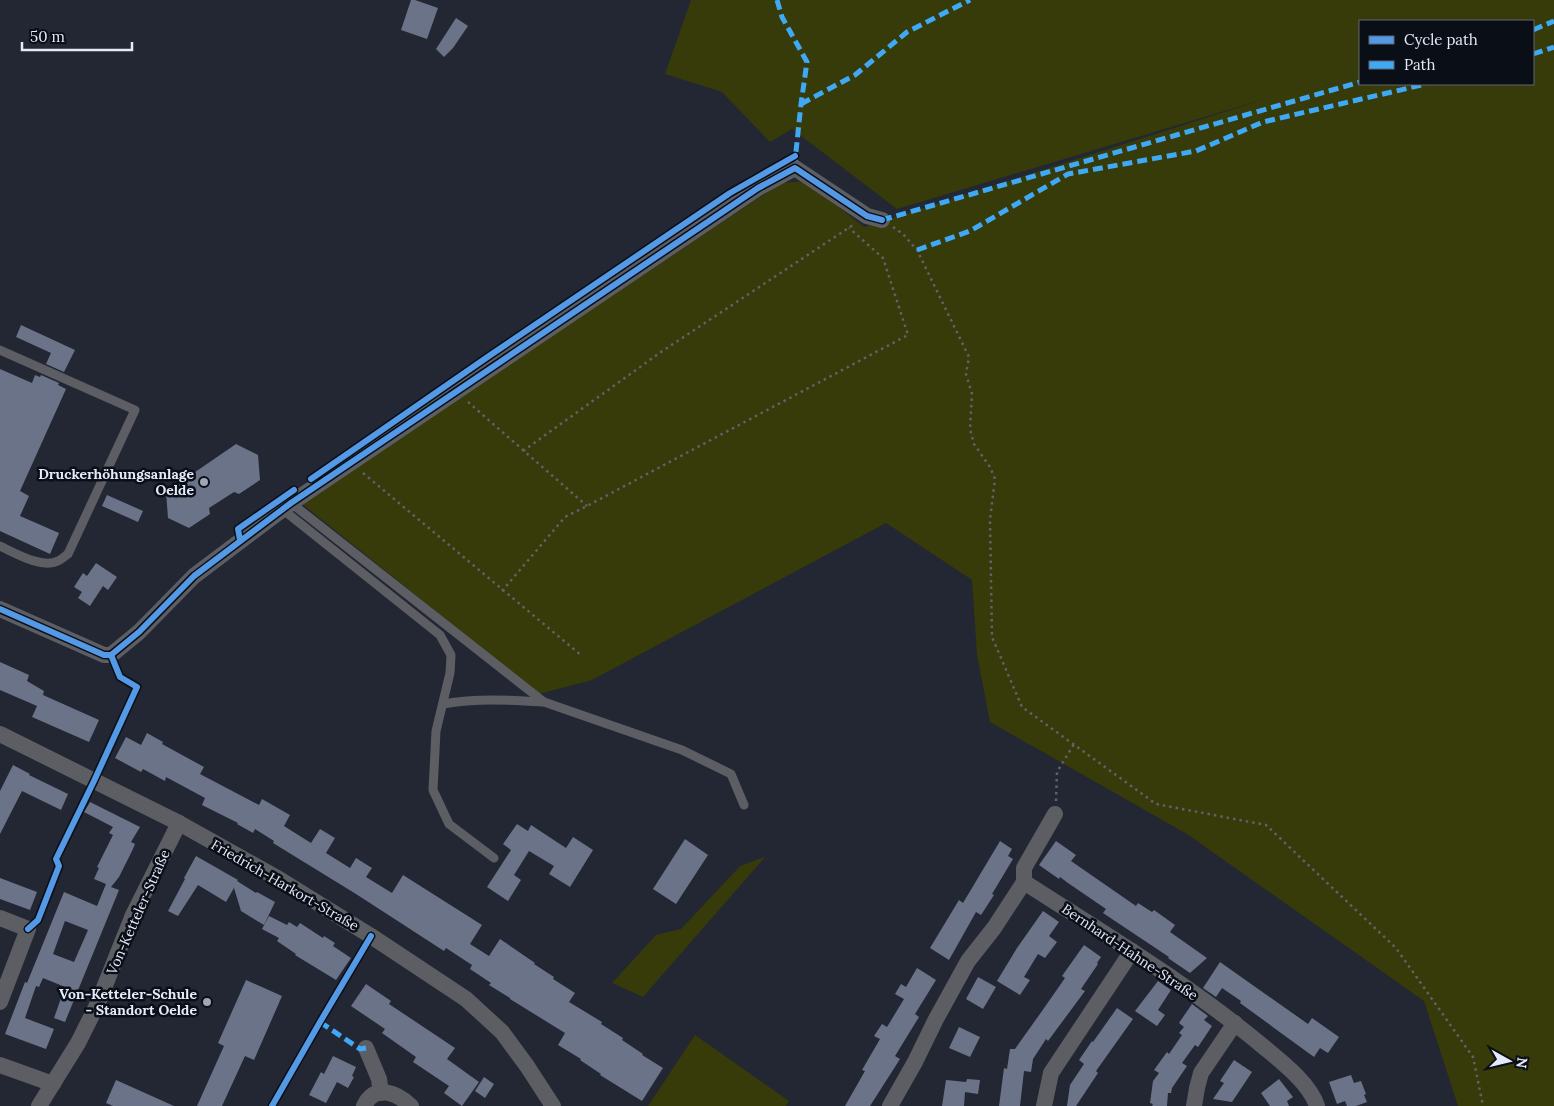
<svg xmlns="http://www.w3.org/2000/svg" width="1554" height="1106" font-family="Lora,serif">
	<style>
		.green { fill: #373a09; fill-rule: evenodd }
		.building { fill: #6b7389; fill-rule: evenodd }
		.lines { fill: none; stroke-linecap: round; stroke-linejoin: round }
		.path { stroke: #5f6268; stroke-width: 2.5; stroke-dasharray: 2.5 4; stroke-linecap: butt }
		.service { stroke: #5d5e63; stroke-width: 9 }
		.minor { stroke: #5d5e63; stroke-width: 16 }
		.quiet { stroke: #3fa9f5; stroke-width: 5; stroke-dasharray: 10 5; stroke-linecap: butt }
		.cycleway-casing { stroke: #0a0e17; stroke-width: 9 }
		.cycleway { stroke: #5399e6; stroke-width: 6 }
		.poi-dot { fill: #a0a6b4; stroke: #0a0e17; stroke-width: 2 }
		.labels { text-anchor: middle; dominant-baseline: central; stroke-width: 5; stroke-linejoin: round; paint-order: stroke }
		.poi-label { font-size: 14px; font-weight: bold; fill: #e4eaf9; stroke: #0a0e17; text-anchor: end }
		.street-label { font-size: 14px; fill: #e4eaf9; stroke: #0a0e17 }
	</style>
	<rect width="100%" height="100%" fill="#222733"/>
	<g class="green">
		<path d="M691 0H1554V1106H1458L1424 1001 1187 834 990 722 977 655 972 580 886 523 592 680 539 694 301 503 781 183 806 181 864 227 1268 98 897 209 792 129 770 142 722 92 665 74ZM1360 21H1533V84H1360Z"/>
		<polygon points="765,857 643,997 612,983 656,935 681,929 740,866"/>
		<polygon points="695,1035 789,1101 786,1106 648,1106"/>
	</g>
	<g class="building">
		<polygon points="411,0 415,0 438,8 427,39 401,30"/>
		<polygon points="456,18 468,26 453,48 444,57 436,49"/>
		<polygon points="21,325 75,350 64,372 46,364 51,353 16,337"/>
		<polygon points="0,369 32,383 35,375 40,377 41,375 59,383 58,385 66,389 20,491 29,496 20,516 59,533 50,554 0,531"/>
		<polygon points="236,444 258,455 260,480 239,494 234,492 209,508 210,514 189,528 168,518 166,492"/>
		<polygon points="107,495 143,511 138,522 102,506"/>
		<polygon points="96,563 117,577 108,590 103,586 90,606 78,598 82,592 74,587 83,573 87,576"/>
		<polygon points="0,662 29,675 27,681 44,691 43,695 99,720 89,742 32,717 37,706 0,690"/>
		<polygon points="147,733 163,742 162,744 204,767 200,774 259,805 262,799 290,815 284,826 311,843 320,829 335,838 326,853 350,868 356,858 372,868 366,877 392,893 403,875 482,925 470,944 489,956 500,939 535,963 534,964 554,977 553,979 575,993 569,1002 602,1022 601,1024 623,1038 622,1040 643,1054 642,1055 663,1068 642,1101 600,1075 601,1074 580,1060 581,1059 558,1045 565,1033 510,999 510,998 489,985 491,983 470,969 472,965 446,948 444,951 356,894 273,843 274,841 255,829 253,833 237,824 238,823 202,805 205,798 166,777 165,781 143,769 141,772 115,758 126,737 141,745"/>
		<polygon points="13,765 30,774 29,775 68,794 61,810 22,791 0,834 0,791"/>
		<path d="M90 802 140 827 131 842 135 844 132 851 119 877 111 887 119 890 65 1022 54 1018 65 987 43 978 39 987 36 986 25 1018 54 1029 46 1049 5 1034 25 982 27 983 64 892 97 906 106 884 94 879 99 868 97 867 113 835 109 833 113 827 84 812ZM65 921 88 930 74 962 53 954Z"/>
		<polygon points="517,824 528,831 531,825 566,848 573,837 593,850 570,887 549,874 554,866 529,851 514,875 521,880 508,901 487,887 511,850 503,844"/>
		<polygon points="685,839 708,855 676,904 653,889"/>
		<polygon points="1000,841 1012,849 1008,856 1013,859 992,894 994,895 981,915 976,912 949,960 930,948 959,900 963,903"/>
		<polygon points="1056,841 1076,855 1071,861 1136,906 1138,903 1152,912 1154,910 1175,925 1170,932 1207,958 1190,973 1168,958 1169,957 1103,913 1106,909 1068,883 1060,877 1059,879 1039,865"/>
		<polygon points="196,856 238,880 237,881 256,893 257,892 275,902 264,925 241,911 234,888 226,902 198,885 178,916 168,911 185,879 184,878"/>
		<polygon points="0,878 37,892 30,910 0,899"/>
		<polygon points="1043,911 1059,922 1049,936 1057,942 1045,958 1038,954 1024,977 1030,980 1020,995 997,981 1017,948"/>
		<polygon points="269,916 287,925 289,922 297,927 300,923 323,938 324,936 335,943 333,946 351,958 336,980 295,955 296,954 277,941 279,938 262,929"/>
		<polygon points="1084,945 1101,957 1097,963 1098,964 1081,989 1085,991 1048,1041 1046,1039 1033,1059 1031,1072 1024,1071 1020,1106 999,1106 1004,1068 1007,1069 1010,1049 1015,1049 1042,1011 1065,978 1062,976"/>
		<polygon points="1220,962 1308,1024 1312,1018 1339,1037 1328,1053 1320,1048 1314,1057 1240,1003 1241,1001 1222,988 1216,997 1203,988"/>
		<polygon points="917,968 936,980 915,1014 919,1017 895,1056 900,1059 870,1106 845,1106 865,1071 862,1070 880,1039 874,1036 882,1024 887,1027 904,999 895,994 901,984 906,987"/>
		<polygon points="978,977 996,987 983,1009 966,999"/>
		<polygon points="246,980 282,996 254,1060 245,1056 222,1106 197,1106 224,1046 218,1043"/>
		<polygon points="1158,981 1171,990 1158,1010 1165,1015 1157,1026 1135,1011"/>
		<polygon points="366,984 391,1001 389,1004 455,1048 447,1059 479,1082 462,1106 444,1093 449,1086 413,1062 416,1057 382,1033 385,1029 351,1006"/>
		<polygon points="1192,1004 1208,1016 1204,1020 1212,1026 1198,1047 1195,1045 1182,1063 1187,1066 1172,1088 1171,1093 1168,1093 1167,1106 1152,1106 1153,1104 1150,1103 1153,1081 1159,1073 1154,1070 1167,1052 1169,1054 1182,1035 1179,1033 1184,1027 1179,1023"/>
		<polygon points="1117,1008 1133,1019 1096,1071 1098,1073 1076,1106 1067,1106 1070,1085 1084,1064 1079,1060 1092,1041 1093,1042"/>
		<polygon points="959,1027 980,1037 970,1057 949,1048"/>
		<polygon points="333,1056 356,1067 352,1076 354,1077 348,1088 337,1082 326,1103 309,1095 321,1072 324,1074"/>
		<polygon points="1234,1060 1252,1072 1232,1102 1213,1099 1224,1083 1220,1081"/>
		<polygon points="1351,1075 1354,1083 1361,1081 1366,1094 1364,1095 1367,1102 1356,1106 1347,1106 1345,1101 1337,1104 1329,1082"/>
		<polygon points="484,1077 494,1084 485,1098 475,1091"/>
		<polygon points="967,1079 980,1080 978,1094 965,1092 964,1106 942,1106 946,1080 966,1082"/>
		<polygon points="1279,1079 1293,1097 1287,1101 1289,1106 1270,1106 1261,1093"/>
		<polygon points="116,1080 174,1106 113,1106 106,1103"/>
	</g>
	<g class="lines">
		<g class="path">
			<polyline points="893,227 903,234 917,250 969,357 966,374 972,394 970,429 974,444 990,467 995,479 990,519 992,637 1022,707 1156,804 1266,825 1396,948 1473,1057 1483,1106"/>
			<polyline points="468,402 587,506"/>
			<polyline points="523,451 661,352 853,225"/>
			<polyline points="363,473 582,656"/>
			<polyline points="502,591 565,517 587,506 908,335 883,258 849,228"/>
			<polyline points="1056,801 1057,772 1074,744"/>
		</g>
		<g class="service">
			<path d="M0 350 135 410 68 554C65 556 62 559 58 561 42 569 15 553 0 546"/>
			<polyline points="291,503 544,702 682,750 731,774 744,805"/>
			<polyline points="282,509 440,635 451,655 450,673 436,731 433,790 449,824 494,858"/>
			<path d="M443 704C476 698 510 700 543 702"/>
		</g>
		<g class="minor">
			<polyline points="0,609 104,655 111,655 139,632 194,576 291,503 758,188 795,168 867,216 882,220"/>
			<polyline points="0,734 179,823 279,879 371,936 466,999 502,1032 527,1066 553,1106"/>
			<path d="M1024 882C1106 935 1190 985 1265 1048 1282 1062 1310 1084 1317 1106"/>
			<polyline points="0,918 28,929 0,1002"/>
			<polyline points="366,1048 379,1079 381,1093"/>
			<polyline points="0,1065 53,1084"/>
			<polyline points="39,1106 78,1043 98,1003 133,915 179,823"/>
			<path d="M364 1106C375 1083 397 1093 411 1106"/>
			<polyline points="890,1106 915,1062 936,1019 968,961 994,928 1024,882 1024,868 1055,814"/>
			<polyline points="1044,1106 1051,1073 1132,951"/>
			<polyline points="1194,1106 1197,1088 1201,1073 1235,1023"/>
		</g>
		<g class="quiet">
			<polyline points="777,0 782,17 807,62 801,104 795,161"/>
			<polyline points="1533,30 1554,21"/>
			<polyline points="1533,54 1554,47"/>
			<polyline points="801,104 855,75 907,32 970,0"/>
			<polyline points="882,220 1360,82"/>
			<polyline points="917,250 970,231 1068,174 1196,151 1263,122 1426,84"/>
			<polyline points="320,1022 360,1049 366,1048"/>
		</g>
		<g class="cycleway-casing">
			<g id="cycleway">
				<polyline points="311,479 489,356 730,193 795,156"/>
				<polyline points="240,540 238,529 294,490"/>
				<polyline points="0,609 104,655 111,655"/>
				<polyline points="111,655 139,632 194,576 291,503 758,188 795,168 867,216 882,220"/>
				<polyline points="28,929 38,920 59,866 56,859 94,781 137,687 120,677 111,655"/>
				<polyline points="272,1106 320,1022 371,936"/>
			</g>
		</g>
		<use href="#cycleway" class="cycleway"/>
	</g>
	<g class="poi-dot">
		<circle cx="204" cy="482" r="5"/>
		<circle cx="207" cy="1002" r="5"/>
	</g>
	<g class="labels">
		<g class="poi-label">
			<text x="194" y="474">Druckerhöhungsanlage<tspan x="194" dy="16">Oelde</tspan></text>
			<text x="197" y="994">Von-Ketteler-Schule<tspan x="197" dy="16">- Standort Oelde</tspan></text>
		</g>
		<g class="street-label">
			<text transform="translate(285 885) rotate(30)">Friedrich-Harkort-Straße</text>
			<text transform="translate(138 912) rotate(-66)">Von-Ketteler-Straße</text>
			<text transform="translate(1130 952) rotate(34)">Bernhard-Hahne-Straße</text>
		</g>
	</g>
	<rect x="1359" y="20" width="175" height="65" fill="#0a0e17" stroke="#616671"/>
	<rect x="1369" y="36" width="25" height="8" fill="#5399e6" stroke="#616671"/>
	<text x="1404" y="45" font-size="15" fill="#e4eaf9">Cycle path</text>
	<rect x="1369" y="61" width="25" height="8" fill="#3fa9f5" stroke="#616671"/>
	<text x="1404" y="70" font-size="15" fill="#e4eaf9">Path</text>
	<g transform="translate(1509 1061) rotate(98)" stroke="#0a0e17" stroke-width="4" paint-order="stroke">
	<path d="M0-4L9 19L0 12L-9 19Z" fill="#e4eaf9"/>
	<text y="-8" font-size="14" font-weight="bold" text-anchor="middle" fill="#e4eaf9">N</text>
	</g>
	<path d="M22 42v8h110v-8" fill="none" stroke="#e4eaf9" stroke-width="2.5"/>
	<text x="30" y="42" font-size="15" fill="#e4eaf9" stroke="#0a0e17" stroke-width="4" paint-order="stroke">50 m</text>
</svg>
